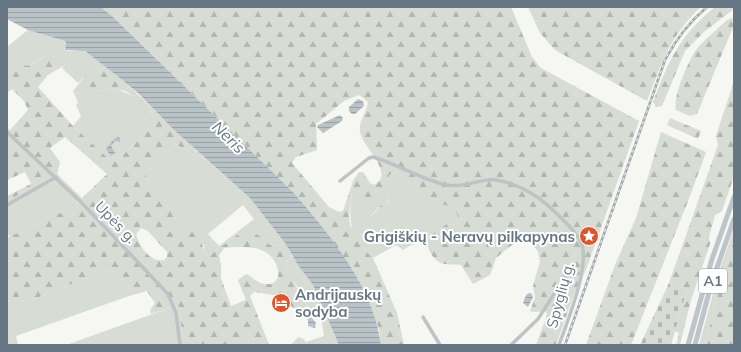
<svg xmlns="http://www.w3.org/2000/svg" width="741" height="352" font-family="Mulish,sans-serif">
	<style>
		.grass { fill: #d7dcd4; fill-rule: evenodd }
		.forest { fill: url(#forest-firs); fill-rule: evenodd }
		.cemetery { fill: url(#cemetery-stones) }
		.water { fill: url(#water-rules) }
		.lines { fill: none; stroke-linecap: round; stroke-linejoin: round }
		.minor { stroke: #bfc3c6; stroke-width: 3.5 }
		.highway { stroke: #bec5ca; stroke-width: 5 }
		.rail-casing { stroke: #a0a7ab; stroke-width: 2.5 }
		.rail { stroke: #fff; stroke-width: 1; stroke-dasharray: 3; stroke-linecap: butt }
		.labels { text-anchor: middle; dominant-baseline: central; stroke-width: 4; stroke-linejoin: round; paint-order: stroke }
		.shield { fill: #fff; stroke: #949fa8; stroke-width: 1 }
		.shield-label { font-size: 14px; font-weight: bold; fill: #667682 }
		.street-label { font-size: 15px; fill: #667682; stroke: #fff }
		.poi-label { font-size: 15px; font-weight: bold; fill: #667682; stroke: #fff; text-anchor: end }
		.water-label { font-size: 16px; font-style: italic; fill: #62777f; stroke: #fff }
	</style>
	<defs>
		<pattern id="forest-firs" width="22" height="20" patternUnits="userSpaceOnUse"><rect width="22" height="20" fill="#d7dcd4"/><path d="M5 1l3.5 6h-7zM16 11l3.5 6h-7z" fill="#b2b7b1"/></pattern>
		<pattern id="cemetery-stones" width="16" height="16" patternUnits="userSpaceOnUse"><rect width="16" height="16" fill="#d7dcd4"/><path d="M2 7V4a2 2 0 0 1 4 0v3zM10 15v-3a2 2 0 0 1 4 0v3z" fill="#b2b7b1"/></pattern>
		<pattern id="water-rules" width="6" height="5" patternUnits="userSpaceOnUse"><rect width="6" height="5" fill="#b8c2c7"/><path d="M0 2.5h6" fill="none" stroke="#99a2a7"/></pattern>
	</defs>
	<rect width="100%" height="100%" fill="#f6f6f3"/>
	<g class="grass">
		<path d="M28 30 65 41 66 45 64 49 67 51H85L116 75 113 77 83 78 78 83 62 68 65 65C43 42 37 70 23 65 17 63 11 54 7 50V47Z"/>
		<path d="M115 89C129 92 155 107 155 123L116 162H112L73 126 81 116 76 105 78 103 75 95 81 92Z"/>
		<path d="M177 145 191 153 197 151 250 198 285 243 280 246 270 245 260 236 240 233 211 254 207 256 204 253V245L197 234 189 233 179 227 175 219 146 178V173L173 146ZM243 205 254 219 219 246 208 234Z"/>
		<path d="M397 171 421 195 455 208 458 217 436 231 426 241 411 245 403 250 396 245 373 258C350 236 348 224 352 193L357 192 374 197 381 195 383 198V203L369 217 389 202C385 190 381 177 397 171Z"/>
		<polygon points="57,174 82,198 73,207 10,237 7,232 7,201"/>
		<polygon points="734,229 734,240 725,267 705,345 699,345 719,272"/>
		<polygon points="292,256 313,285 339,345 307,345 306,342 324,336 321,318 310,311 300,290 287,272 286,265 288,260"/>
		<polygon points="109,269 114,271 129,296 16,336 18,345 13,345 7,323 7,300 24,303"/>
		<polygon points="178,305 183,336 194,345 66,345"/>
		<polygon points="241,338 247,338 250,345 234,345"/>
	</g>
	<g class="forest">
		<path d="M101 7H511L532 57 541 68 639 121 586 270 576 289 556 345H536L547 315 546 311 534 312 530 311 535 298 533 286 540 261 538 251 529 242 523 239 518 240 496 258 490 275 473 284 461 265C456 264 451 265 445 264 433 262 429 251 426 241L436 231 458 217 455 209 421 195 397 171C374 179 395 202 386 217L369 219 383 203V198L381 195 364 201 357 192 352 193 349 216 350 225 365 250 373 258 397 313 404 345H381L379 329 352 269 294 193 113 17ZM359 95 368 102C367 111 358 123 360 132 363 148 396 173 374 185L370 183 363 172H359L353 181 343 211 339 212 329 207 292 163 296 157 317 150 316 124 344 101Z"/>
		<path d="M528 7H701C670 35 662 63 647 101L555 50 540 33Z"/>
		<path d="M715 7H734V9L705 31 685 51 662 106 656 107 653 102C669 60 679 36 715 7Z"/>
		<path d="M731 18 734 20V25L697 114 690 116 676 110C672 97 690 56 699 46 708 37 718 28 727 20Z"/>
		<path d="M7 50C11 54 17 63 23 65 38 70 43 42 65 65L48 75 38 87 73 126 112 162H116L155 123 152 112 126 91 115 89 81 92 75 95 73 91 89 71 101 69 108 76 113 77 116 75C145 99 169 126 197 151L191 153 177 145 173 146 146 173V178L165 201 179 227 201 236 204 253 207 256 211 254 240 233 247 230 260 236 270 245 280 246 285 243 292 256C289 259 286 262 286 267 287 271 307 304 310 311L308 313 293 308 280 296 254 292 250 296 269 345H250L247 338H241L234 345H194L183 336 178 305 151 314 150 310 155 303 147 291 129 296 114 271 109 269 24 303H16L7 300V238L73 207 107 174 65 137 50 148 60 162 57 174 7 201V196L31 184 25 172 7 180V128L10 130 28 110 24 101 12 89 7 93ZM141 228 148 231 167 252V257L164 260C150 263 139 246 136 234ZM224 248C235 247 251 246 261 250 279 256 287 286 265 284 258 284 253 277 246 274L238 280 246 300 231 306 221 278V265L219 255Z"/>
		<polygon points="734,81 734,176 722,211 715,215 709,237 710,244 691,300 680,345 676,345 679,333 675,331 687,289 669,283 718,145 716,136"/>
		<polygon points="670,118 701,131 698,139 667,125"/>
		<polygon points="661,132 706,152 690,196 631,345 586,345 615,265 636,218"/>
		<polygon points="734,240 734,345 705,345 725,267"/>
		<polygon points="7,323 8,326 13,345 7,345"/>
		<polygon points="298,337 304,339 307,345 291,345"/>
	</g>
	<polygon class="cemetery" points="669,283 687,289 671,345 640,345"/>
	<g class="water">
		<path d="M7 7H101L113 17 294 193C331 237 373 286 381 345H339L313 285 298 265 285 243 250 198 174 130 139 94 116 75 85 51 65 50 66 43 65 41 28 30 7 19Z"/>
		<polygon points="358,99 363,101 364,106 355,114 352,114 349,111 349,107"/>
		<polygon points="340,115 343,118 342,121 323,133 317,127 318,125"/>
		<polygon points="118,137 120,138 120,142 115,141 111,146 115,153 111,156 106,149 114,139"/>
		<polygon points="529,293 531,293 533,297 528,307 523,303 526,295"/>
		<polygon points="308,317 311,317 316,323 315,328 308,326"/>
	</g>
	<g class="lines">
		<g class="minor">
			<polyline points="7,132 81,202 168,294 176,313 180,345"/>
			<path d="M340 181 369 158 373 157C398 164 421 180 447 185 465 189 482 176 501 181 521 185 541 198 555 212 564 221 576 231 581 242 591 265 567 322 559 345"/>
			<polyline points="7,205 56,177"/>
			<polyline points="423,317 440,345"/>
			<polyline points="511,345 538,319 565,277 572,272 581,274"/>
		</g>
		<g class="highway">
			<polyline points="688,345 712,259 734,197"/>
			<polyline points="695,345 711,285 734,219"/>
		</g>
		<g class="rail-casing">
			<path id="rail" d="M565 345 665 60C676 39 689 22 707 7"/>
		</g>
		<use href="#rail" class="rail"/>
	</g>
	<defs>
		<g id="sight-disc" transform="scale(1)"><circle r="9.5" fill="#da562e" stroke="#fff"/><path d="M0-6L1.8-2.2L6-1.7L2.9 1.2L3.7 5.4L0 3.3L-3.7 5.4L-2.9 1.2L-6-1.7L-1.8-2.2Z" fill="#fff"/></g>
		<g id="hotel-disc" transform="scale(1)"><circle r="9.5" fill="#da562e" stroke="#fff"/><path d="M-6-4.5h1.5V1H6V5H4.5V3h-9V5H-6ZM-4 0a1.8 1.8 0 1 1 3.6 0ZM.5 0V-2.5h3Q6-2.5 6 0Z" fill="#fff"/></g>
	</defs>
	<g fill-rule="evenodd">
		<use href="#sight-disc" x="589" y="236"/>
		<use href="#hotel-disc" x="281" y="303"/>
	</g>
	<g class="labels">
		<rect class="shield" x="699" y="269" width="28" height="24" rx="3"/>
		<g class="shield-label">
			<text x="713" y="281">A1</text>
		</g>
		<g class="street-label">
			<text transform="translate(116 222) rotate(46)">Upės g.</text>
			<text transform="translate(560 295) rotate(-75)">Spyglių g.</text>
		</g>
		<g class="poi-label">
			<text x="575" y="236">Grigiškių - Neravų pilkapynas</text>
			<text x="295" y="294" text-anchor="start">Andrijauskų<tspan x="295" dy="17">sodyba</tspan></text>
		</g>
		<g class="water-label">
			<text transform="translate(229 137) rotate(44)">Neris</text>
		</g>
	</g>
	<rect width="741" height="352" fill="none" stroke="#667682" stroke-width="16"/>
</svg>
